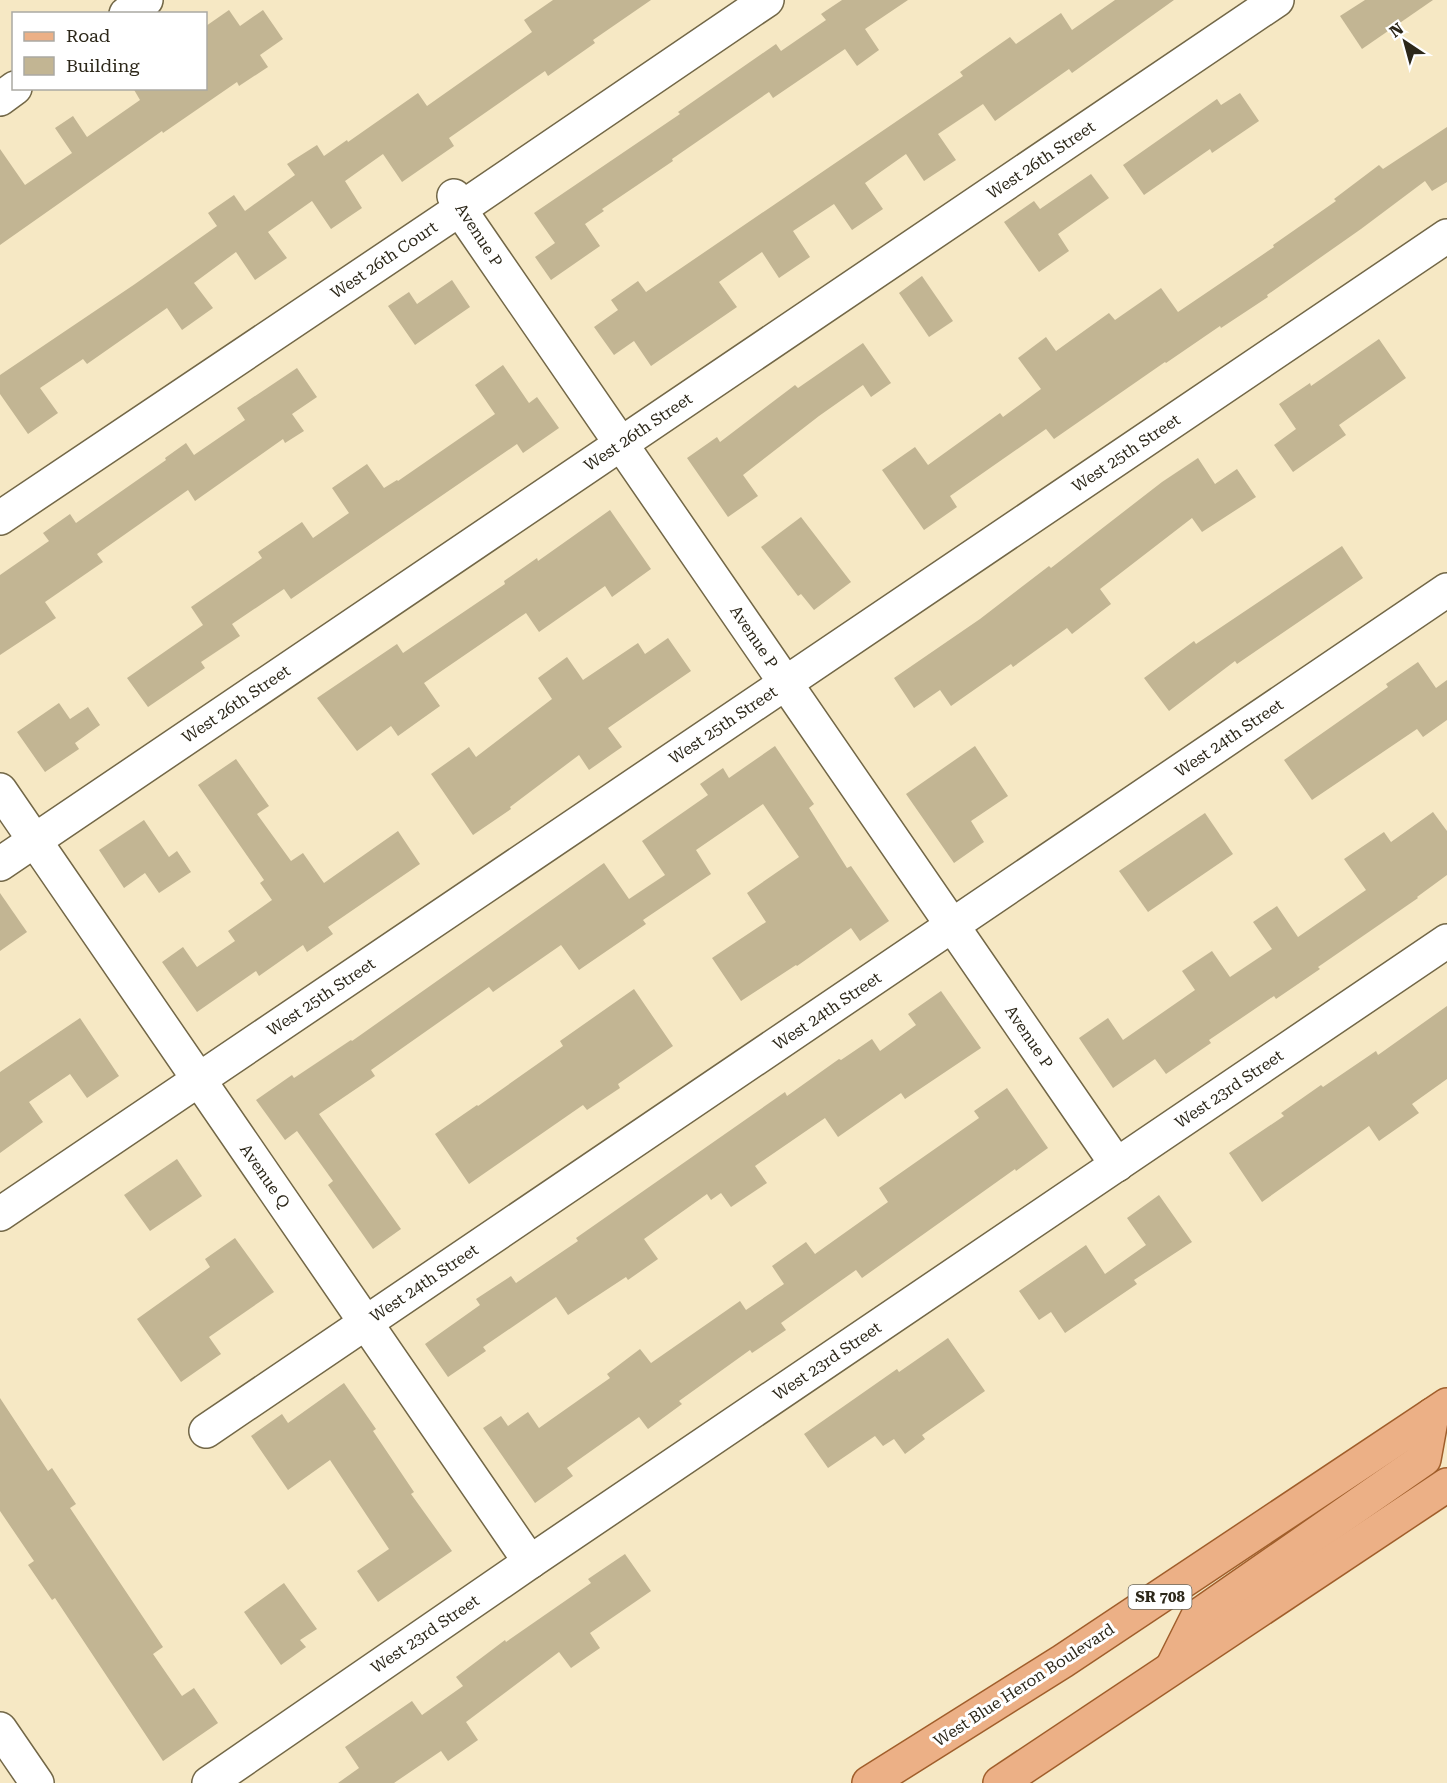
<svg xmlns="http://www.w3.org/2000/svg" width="1447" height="1783" font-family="'Roboto Serif',serif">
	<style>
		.building { fill: #c2b593 }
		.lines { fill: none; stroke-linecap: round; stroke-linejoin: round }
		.minor-casing { stroke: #726747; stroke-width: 36 }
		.major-casing { stroke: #a05e2b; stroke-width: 36 }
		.minor { stroke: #fff; stroke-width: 33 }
		.major { stroke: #ecb086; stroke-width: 33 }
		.labels { text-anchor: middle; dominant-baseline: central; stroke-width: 6; stroke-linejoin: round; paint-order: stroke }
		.shield { fill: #fff; stroke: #6b685e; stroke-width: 1.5 }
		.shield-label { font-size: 15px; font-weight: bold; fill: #2c2719 }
		.street-label { font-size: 16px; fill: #2c2719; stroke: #fff }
	</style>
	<rect width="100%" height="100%" fill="#f6e8c4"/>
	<g class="building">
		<polygon points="553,0 651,0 593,40 595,43 548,76 545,71 449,138 454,146 402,182 383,154 345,181 362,208 331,229 312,201 268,232 287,258 255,280 236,252 194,283 213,308 182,330 167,308 87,364 83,359 40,388 58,413 28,434 0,394 0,375 135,284 217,226 208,213 234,195 245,211 295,175 287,164 317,145 324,156 347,140 348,142 418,93 427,106 532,32 524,20"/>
		<polygon points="842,0 908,0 865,29 879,50 857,66 845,49 773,98 769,92 672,159 673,161 602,209 604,211 585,224 600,246 551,280 535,257 555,243 534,213 680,114 678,112 776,44 781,51 826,20 821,14"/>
		<polygon points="1115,0 1174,0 1072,73 1069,69 995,121 983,104 938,134 956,160 924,181 906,154 865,183 883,209 852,230 834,204 793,231 810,257 779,278 762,252 719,282 737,307 651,366 634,341 614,355 594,327 618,310 611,300 638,281 646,292 963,76 960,72 1010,37 1016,44 1061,13 1072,30"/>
		<polygon points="1365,0 1433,0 1362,49 1340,16"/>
		<polygon points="229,10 240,26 263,10 283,39 260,55 268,67 239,86 237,82 163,133 162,131 0,245 0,149 25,185 72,153 55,128 73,116 87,137 140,100 133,88 206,88 206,26"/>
		<polygon points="1240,93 1259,121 1212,153 1210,149 1144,195 1123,165 1217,99 1221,105"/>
		<polygon points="1447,127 1447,182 1432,191 1425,181 1361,229 1267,295 1268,297 1221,328 1220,326 1166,363 1165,362 1054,439 1046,429 950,496 957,507 924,530 882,470 915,447 928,465 1000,413 1003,417 1041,389 1018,358 1046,337 1056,351 1109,313 1115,320 1161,288 1178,312 1274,247 1273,245 1336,201 1334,199 1379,165 1383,169"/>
		<polygon points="1091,174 1109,198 1058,234 1069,251 1039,272 1004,222 1034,201 1040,209"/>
		<polygon points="922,276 953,321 929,337 899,293"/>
		<polygon points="452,280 470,307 415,345 388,306 409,292 417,304"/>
		<polygon points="1379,339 1406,378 1339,425 1346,435 1293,472 1274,445 1296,429 1279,404 1310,383 1311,386"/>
		<polygon points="863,343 891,383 871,397 863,385 819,416 743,475 758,496 728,517 687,458 717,437 720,442 795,385 798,388"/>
		<polygon points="503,365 529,403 537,397 559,428 523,453 517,444 291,599 284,589 232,624 240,636 201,662 205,668 148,707 127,678 203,625 191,607 262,558 258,552 302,522 313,538 349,513 332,488 367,464 384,488 397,480 398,481 495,414 475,385"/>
		<polygon points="297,368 317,397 292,414 304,431 285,443 283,439 195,501 188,490 97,554 103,562 45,602 56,618 0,655 0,575 49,541 43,533 70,514 76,523 166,460 165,458 186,443 194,455 245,420 237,408"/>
		<polygon points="1198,458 1215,484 1237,469 1256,497 1202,532 1192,518 1100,589 1111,604 1072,634 1067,628 1013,667 1011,664 951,706 940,690 914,708 894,678 980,619 1049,566 1051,568 1162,482"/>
		<polygon points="610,510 651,569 612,597 605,586 539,632 526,613 424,683 440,706 398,736 391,726 357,751 317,698 397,644 403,653 505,584 504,581 537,558 538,561"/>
		<polygon points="801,517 851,582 814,610 801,594 798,596 761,547"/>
		<polygon points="1342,546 1363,578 1237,664 1235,661 1169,711 1144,678 1194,641 1196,644"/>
		<polygon points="668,638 691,671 608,728 622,747 589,770 579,755 510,807 511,809 473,835 431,774 469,747 476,757 552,699 538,678 567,657 583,680 638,643 645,654"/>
		<polygon points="1418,662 1436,688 1447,680 1447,720 1423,737 1417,729 1312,800 1284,760 1388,687 1386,684"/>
		<polygon points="59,703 70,719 88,707 100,725 75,743 79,749 45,772 17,732"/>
		<polygon points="775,746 814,804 809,808 847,868 851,866 889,921 860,941 851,928 797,966 796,965 741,1001 712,958 766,922 747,893 799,857 763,804 696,850 711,874 643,920 646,924 579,970 561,945 493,992 489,987 371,1070 375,1076 319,1114 401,1229 373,1249 328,1185 333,1181 297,1131 285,1140 256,1100 292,1075 294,1078 351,1040 352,1041 604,863 629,899 665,875 642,841 708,795 700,784 723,768 729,778"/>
		<polygon points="975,746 1008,796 971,821 984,842 954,863 906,794"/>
		<polygon points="236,759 269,806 257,814 291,861 303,853 324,883 398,831 420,864 328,927 333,934 307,952 303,945 259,976 256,971 197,1012 162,962 183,947 197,967 235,941 228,931 272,900 260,883 264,880 198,785"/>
		<polygon points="1433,812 1447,831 1447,875 1417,897 1418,898 1318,967 1320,969 1276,999 1274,996 1209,1040 1211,1043 1166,1074 1155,1059 1113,1088 1079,1038 1108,1018 1123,1040 1195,990 1182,971 1212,951 1230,977 1272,949 1253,922 1277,906 1298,937 1366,890 1344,859 1384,832 1391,842"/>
		<polygon points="1205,813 1233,854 1148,912 1119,871"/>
		<polygon points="144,820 169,857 177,851 191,872 159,893 145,873 124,888 99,850"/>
		<polygon points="0,893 27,932 0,951"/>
		<polygon points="634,989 673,1046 618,1084 620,1088 587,1110 583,1105 469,1184 435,1134 477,1105 478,1106 563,1046 560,1041"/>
		<polygon points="941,991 981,1048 905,1099 901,1093 838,1137 825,1118 755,1166 767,1183 731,1207 721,1193 711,1200 707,1194 644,1239 658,1259 628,1280 626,1277 568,1315 556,1297 483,1347 486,1351 448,1377 425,1344 480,1305 476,1299 511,1276 516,1283 578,1241 576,1238 785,1092 787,1096 839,1059 841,1060 872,1039 880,1051 916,1025 908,1014"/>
		<polygon points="1447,1006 1447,1079 1412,1104 1419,1113 1379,1141 1369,1126 1262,1202 1229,1153 1284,1116 1281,1113 1321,1085 1323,1087 1376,1051 1378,1055"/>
		<polygon points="80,1018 119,1076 87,1098 70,1074 29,1102 43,1122 0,1153 0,1072"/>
		<polygon points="1007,1088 1048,1148 1016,1171 1015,1169 862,1278 856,1270 781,1323 786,1330 752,1353 750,1350 679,1401 682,1404 648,1429 639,1417 567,1468 573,1476 535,1503 483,1428 501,1416 508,1426 528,1412 539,1428 610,1378 607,1374 640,1349 651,1363 740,1301 746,1310 784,1284 772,1266 806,1242 815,1254 888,1202 879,1188 979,1118 974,1111"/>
		<polygon points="177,1159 202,1196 150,1231 124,1195"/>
		<polygon points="1159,1195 1192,1242 1134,1280 1137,1284 1065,1333 1051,1312 1039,1320 1019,1291 1086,1245 1105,1274 1146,1245 1127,1218"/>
		<polygon points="235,1238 274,1292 209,1337 221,1354 181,1382 137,1319 210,1267 205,1259"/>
		<polygon points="948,1338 985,1391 922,1435 925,1439 905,1454 894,1439 883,1446 875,1436 828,1468 804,1434 897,1369 899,1372"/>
		<polygon points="344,1383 376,1429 373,1431 414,1492 411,1494 452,1551 378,1602 357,1571 389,1549 330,1460 288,1490 251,1436 282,1414 288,1423"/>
		<polygon points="0,1398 48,1471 52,1468 76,1504 70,1508 163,1647 153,1654 182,1696 194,1688 218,1723 163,1761 55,1598 52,1600 28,1565 34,1561 0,1511"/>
		<polygon points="625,1554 651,1591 590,1633 600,1648 571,1668 559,1652 466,1722 478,1740 448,1761 441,1751 394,1783 338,1783 359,1768 345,1747 412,1701 422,1715 463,1686 456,1677 505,1640 506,1642 591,1583 588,1579"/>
		<polygon points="284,1583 317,1629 300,1640 306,1647 281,1665 244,1612"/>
	</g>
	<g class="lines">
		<g class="minor-casing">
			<g id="minor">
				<polyline points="126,14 146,0"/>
				<polyline points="0,99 15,88"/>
				<polyline points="454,196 467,220 1117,1165"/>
				<polyline points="0,518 460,209 767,0"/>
				<polyline points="0,790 530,1562"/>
				<polyline points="0,864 1277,0"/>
				<polyline points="0,1214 1447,236"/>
				<polyline points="206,1431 1447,590"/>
				<polyline points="0,1729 37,1783"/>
				<polyline points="209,1783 530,1562 1447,941"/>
			</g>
		</g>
		<g class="major-casing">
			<g id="major">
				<polyline points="1173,1666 1198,1616 1424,1459 1432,1415"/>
				<polyline points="869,1783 1063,1661 1447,1405"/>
				<polyline points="1000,1783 1447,1485"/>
			</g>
		</g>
		<use href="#minor" class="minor"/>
		<use href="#major" class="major"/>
	</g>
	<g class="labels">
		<rect class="shield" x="1128.5" y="1585" width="63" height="24" rx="4.5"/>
		<g class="shield-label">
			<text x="1160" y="1597">SR 708</text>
		</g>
		<g class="street-label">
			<text transform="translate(1041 160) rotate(-34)">West 26th Street</text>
			<text transform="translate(479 235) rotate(57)">Avenue P</text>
			<text transform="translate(384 260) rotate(-34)">West 26th Court</text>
			<text transform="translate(638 432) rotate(-34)">West 26th Street</text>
			<text transform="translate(1126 453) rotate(-34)">West 25th Street</text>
			<text transform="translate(754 637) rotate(56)">Avenue P</text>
			<text transform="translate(236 704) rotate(-34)">West 26th Street</text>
			<text transform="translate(723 725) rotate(-34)">West 25th Street</text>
			<text transform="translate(1229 738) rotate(-34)">West 24th Street</text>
			<text transform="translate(321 997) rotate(-34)">West 25th Street</text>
			<text transform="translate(827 1011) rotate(-34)">West 24th Street</text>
			<text transform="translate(1029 1037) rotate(56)">Avenue P</text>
			<text transform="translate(1229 1089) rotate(-34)">West 23rd Street</text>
			<text transform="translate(265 1176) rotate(55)">Avenue Q</text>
			<text transform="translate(424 1283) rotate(-34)">West 24th Street</text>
			<text transform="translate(827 1361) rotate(-34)">West 23rd Street</text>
			<text transform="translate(425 1634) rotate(-34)">West 23rd Street</text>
			<text transform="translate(1024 1685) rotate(-33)">West Blue Heron Boulevard</text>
		</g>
	</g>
	<rect x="12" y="12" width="195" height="78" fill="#ffffff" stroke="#aba9a3" stroke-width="1.5"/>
	<rect x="24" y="32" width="30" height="9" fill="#ecb086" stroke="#aba9a3" stroke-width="1.5"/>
	<text x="66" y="42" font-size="18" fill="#2c2719">Road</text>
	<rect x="24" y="57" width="30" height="18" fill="#c2b593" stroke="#aba9a3" stroke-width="1.5"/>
	<text x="66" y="72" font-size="18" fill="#2c2719">Building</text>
	<g transform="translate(1405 42) rotate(324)" stroke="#ffffff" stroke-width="4.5" paint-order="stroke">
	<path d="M0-4.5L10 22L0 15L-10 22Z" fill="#2c2719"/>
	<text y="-9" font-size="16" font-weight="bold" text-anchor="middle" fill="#2c2719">N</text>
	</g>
</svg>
